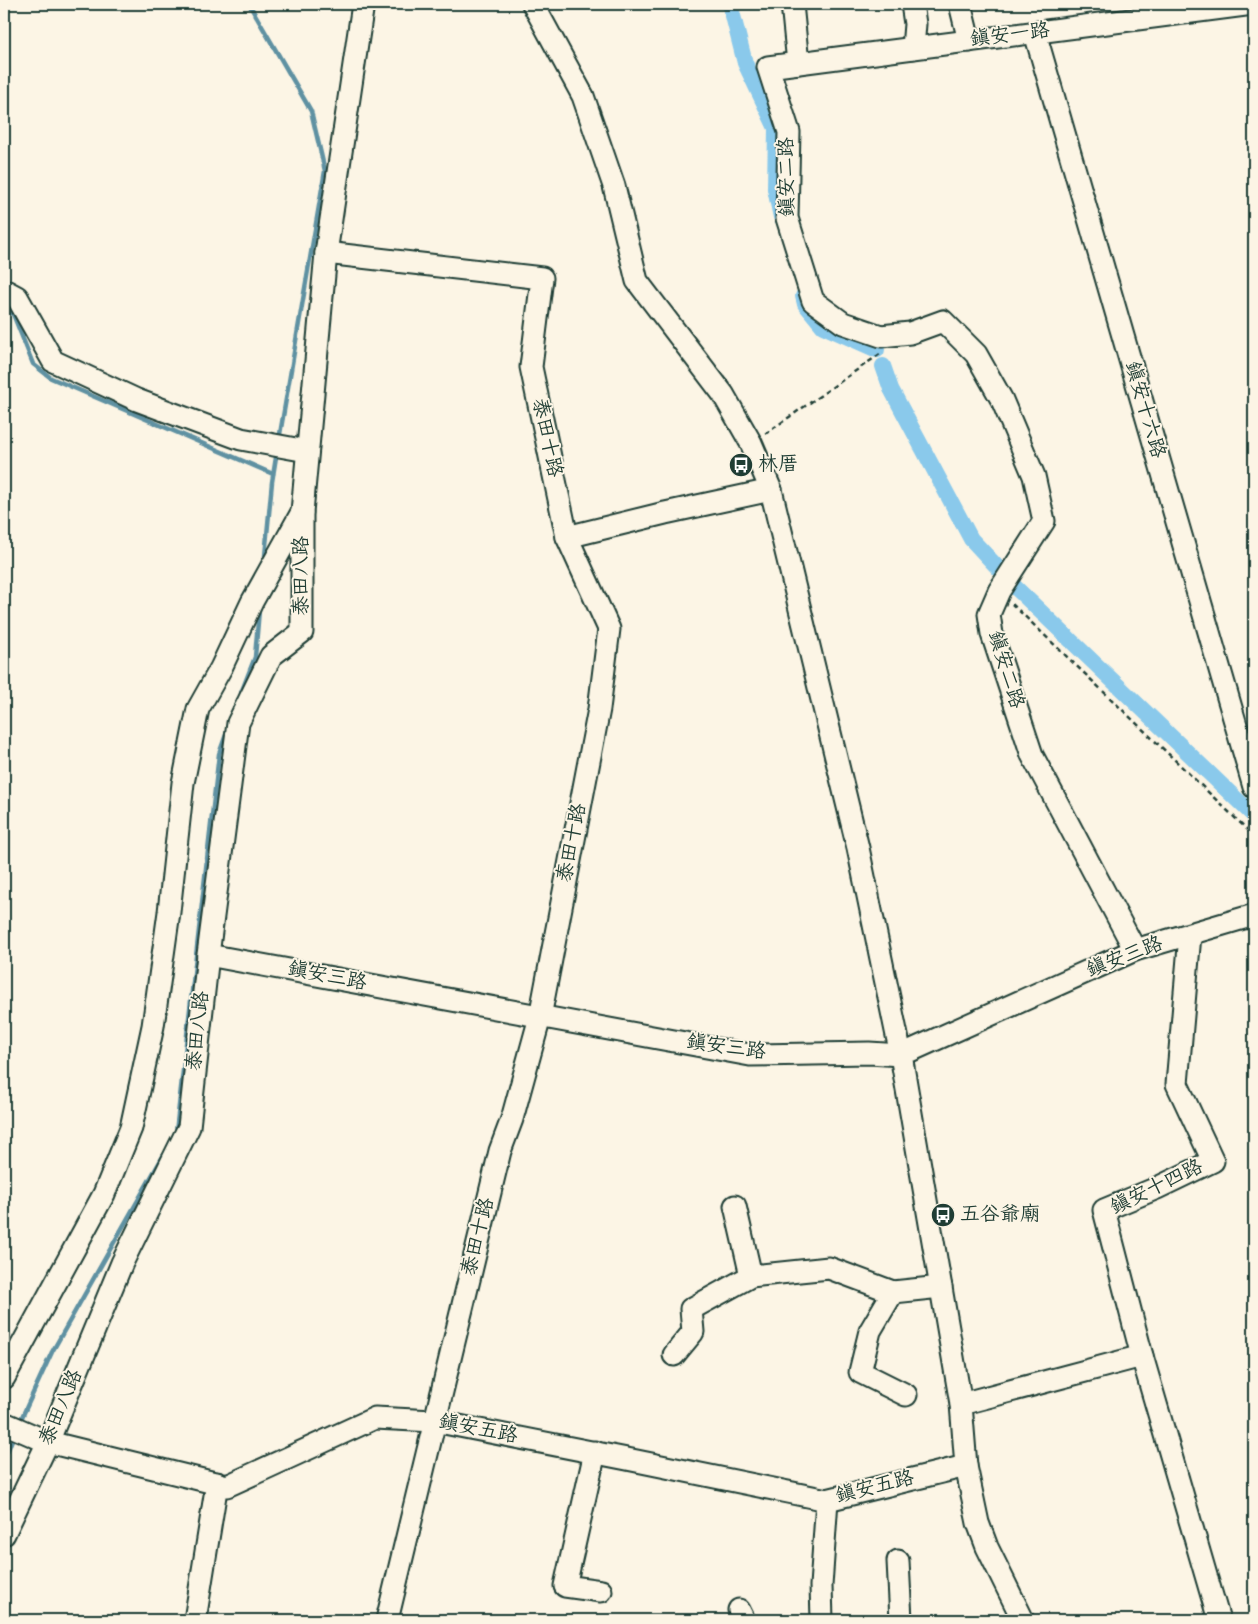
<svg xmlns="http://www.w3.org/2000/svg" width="1258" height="1624" font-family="'Indie Flower','LXGW WenKai TC',sans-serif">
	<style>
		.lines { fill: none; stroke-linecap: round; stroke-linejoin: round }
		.stream { stroke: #5f91a2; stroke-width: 4.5 }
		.canal { stroke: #8ac9eb; stroke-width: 16 }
		.minor-casing { stroke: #1f3d34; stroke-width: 25 }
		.path { stroke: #1f3d34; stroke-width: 2.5; stroke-dasharray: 5 4; stroke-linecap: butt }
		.minor { stroke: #fcf5e5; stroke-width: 21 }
		.labels { text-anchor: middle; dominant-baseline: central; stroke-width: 4; stroke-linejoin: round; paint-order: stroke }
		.street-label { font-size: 20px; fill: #1f3d34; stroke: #fcf5e5 }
		.poi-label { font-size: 20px; fill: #1f3d34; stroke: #fcf5e5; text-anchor: start }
	</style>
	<rect width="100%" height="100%" fill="#fcf5e5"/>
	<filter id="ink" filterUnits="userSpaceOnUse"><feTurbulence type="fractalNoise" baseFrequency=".02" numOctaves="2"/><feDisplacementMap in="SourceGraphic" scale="10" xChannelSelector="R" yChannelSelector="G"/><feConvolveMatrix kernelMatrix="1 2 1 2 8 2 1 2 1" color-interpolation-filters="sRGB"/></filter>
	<g filter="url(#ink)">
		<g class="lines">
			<g class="stream">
				<polyline points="249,4 311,111 325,171 279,440"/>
				<polyline points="4,310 13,314 33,364 51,378 273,474"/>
				<polyline points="265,556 272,482 277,451"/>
				<polyline points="241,693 255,657 259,610"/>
				<polyline points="176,1132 219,754 228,729"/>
				<polyline points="22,1417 52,1352 163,1156"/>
				<polyline points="4,1459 12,1440"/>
			</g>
			<g class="canal">
				<polyline points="730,4 745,63 776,128 775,189 781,217"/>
				<polyline points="803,296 805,304 823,326 877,350"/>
				<polyline points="883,366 891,389 971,539 999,569"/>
				<polyline points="1014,586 1254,816"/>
			</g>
			<g class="minor-casing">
				<g id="minor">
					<polyline points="533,4 583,96 614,186 637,281 723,394 751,443 771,490 858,848 901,1055 961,1404 966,1466 978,1523 987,1547 1023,1620"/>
					<polyline points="792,4 798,63"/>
					<polyline points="912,4 915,24 913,48"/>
					<polyline points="960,4 969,41"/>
					<polyline points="1035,33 1254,787"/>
					<polyline points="326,253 542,278 531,367 567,537 609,629 599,709 540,1017 512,1119 500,1151 387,1620"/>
					<polyline points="4,290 17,297 53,361 137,400 241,439 307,451"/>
					<polyline points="567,537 665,513 771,490"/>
					<polyline points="1135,950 1032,755 992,634 989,614 999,591 1044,521 1034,476 1002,400 976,354 943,321 910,333 881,336 843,323 813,301 787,218 789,132 768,67 1253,4"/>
					<polyline points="208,955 750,1055 869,1053 901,1055 1135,950 1254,915"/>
					<polyline points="735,1206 751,1276"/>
					<polyline points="893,1292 870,1331 860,1372 906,1395"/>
					<polyline points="674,1355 693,1332 691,1309 751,1276 829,1268 893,1292 941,1287"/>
					<polyline points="1142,1356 1104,1210 1157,1188 1213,1161 1177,1084 1190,935"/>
					<polyline points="4,1378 104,1194 131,1128 153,1026 169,912 183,783 198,709 221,668 252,602 302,512 326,253 363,4"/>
					<polyline points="961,1404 1142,1356 1219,1620"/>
					<polyline points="4,1423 48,1442 227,1486 375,1418 434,1421 627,1459 827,1500 966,1466"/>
					<polyline points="595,1452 565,1586 601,1591"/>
					<polyline points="4,1534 48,1442 122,1263 189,1127 208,955 238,723 271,656 302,632 302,513"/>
					<polyline points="898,1561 901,1620"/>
					<polyline points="739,1610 744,1620"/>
					<polyline points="195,1620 217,1483"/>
					<polyline points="822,1620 821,1586 827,1500"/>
				</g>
			</g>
			<g class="path">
				<polyline points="765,434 880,354"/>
				<polyline points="1012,604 1254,836"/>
			</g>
			<use href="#minor" class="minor"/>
		</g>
	</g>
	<defs>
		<g id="bus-disc" transform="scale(1.25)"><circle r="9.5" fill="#1f3d34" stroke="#fcf5e5"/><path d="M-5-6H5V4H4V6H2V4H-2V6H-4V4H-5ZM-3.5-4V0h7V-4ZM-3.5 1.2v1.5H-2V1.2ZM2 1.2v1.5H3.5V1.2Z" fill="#fff"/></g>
	</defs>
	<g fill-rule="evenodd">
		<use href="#bus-disc" x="741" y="465"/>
		<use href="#bus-disc" x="943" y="1215"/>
	</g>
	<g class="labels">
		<g class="street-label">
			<text transform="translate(1010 36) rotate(-7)">鎮安一路</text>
			<text transform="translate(788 177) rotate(-91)">鎮安二路</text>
			<text transform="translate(1144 410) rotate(74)">鎮安十六路</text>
			<text transform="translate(546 438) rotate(78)">泰田十路</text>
			<text transform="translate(302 576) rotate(-90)">泰田八路</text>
			<text transform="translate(1005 670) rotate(73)">鎮安二路</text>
			<text transform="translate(573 843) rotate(-79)">泰田十路</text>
			<text transform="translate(1125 958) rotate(-21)">鎮安三路</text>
			<text transform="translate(327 977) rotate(11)">鎮安三路</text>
			<text transform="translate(199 1031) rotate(-84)">泰田八路</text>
			<text transform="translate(726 1048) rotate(8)">鎮安三路</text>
			<text transform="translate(1157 1188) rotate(-26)">鎮安十四路</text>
			<text transform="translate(479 1237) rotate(-76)">泰田十路</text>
			<text transform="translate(62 1408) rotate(-67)">泰田八路</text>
			<text transform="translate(478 1430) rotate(11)">鎮安五路</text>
			<text transform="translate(875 1488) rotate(-14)">鎮安五路</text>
		</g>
		<g class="poi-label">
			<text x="758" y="465">林厝</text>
			<text x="960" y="1215">五谷爺廟</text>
		</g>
	</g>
	<rect width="1258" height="1624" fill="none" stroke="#fcf5e5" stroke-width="20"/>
	<rect x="10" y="10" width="1238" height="1604" fill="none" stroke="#1f3d34" stroke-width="2" filter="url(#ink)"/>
</svg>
